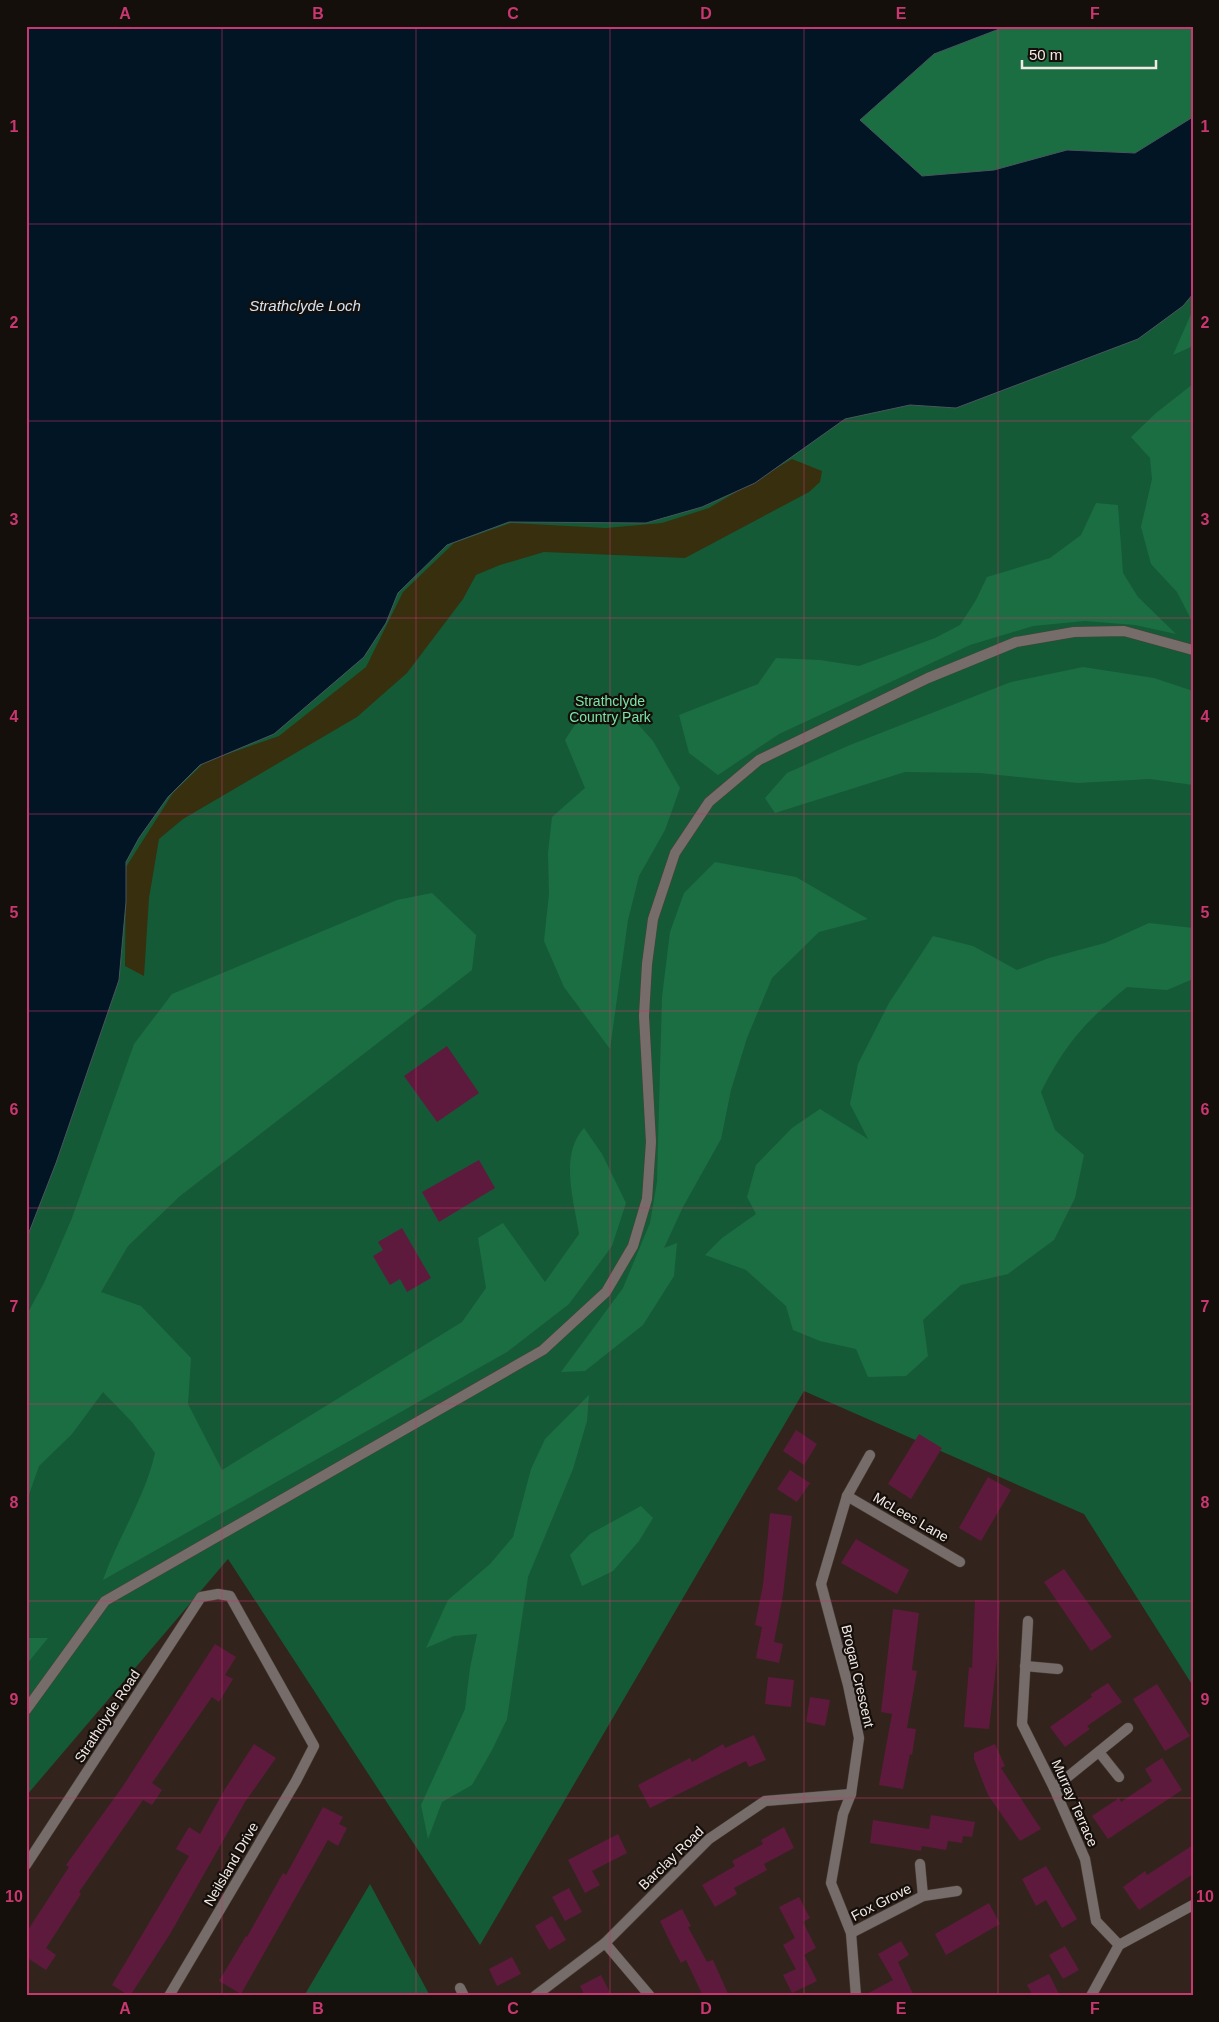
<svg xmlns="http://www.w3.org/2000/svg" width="1219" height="2022" font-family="Arial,sans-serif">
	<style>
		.green { fill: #155a36 }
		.forest { fill: #1b6e42 }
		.sand { fill: #372f0e }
		.water { fill: #011524; stroke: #4a555e }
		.building { fill: #5e1a3c }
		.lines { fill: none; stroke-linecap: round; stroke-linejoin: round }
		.street-casing { stroke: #4d4038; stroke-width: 11 }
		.street { stroke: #766d6b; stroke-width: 10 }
		.grid { fill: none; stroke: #c93770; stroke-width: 1; stroke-opacity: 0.55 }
		.labels { text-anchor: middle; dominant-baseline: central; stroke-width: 4.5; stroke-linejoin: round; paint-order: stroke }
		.park-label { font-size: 14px; fill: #7be5a5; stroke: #150f0c }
		.street-label { font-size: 14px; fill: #f3e9e4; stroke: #150f0c }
		.water-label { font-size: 15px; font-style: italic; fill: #d2e3f1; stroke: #150f0c }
		.neatline { fill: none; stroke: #c93770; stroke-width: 2 }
		.grid-label { font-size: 16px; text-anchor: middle; font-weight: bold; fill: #c93770 }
	</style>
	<rect width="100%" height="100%" fill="#32241c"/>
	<g class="green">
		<polygon points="26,26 1193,26 1193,1686 1084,1514 804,1391 480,1945 228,1559 26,1796"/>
		<polygon points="370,1884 430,1996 304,1996"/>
	</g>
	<g class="forest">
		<polygon points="1007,26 1193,26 1193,117 1135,153 1067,150 994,170 922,176 860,120 934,54"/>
		<polygon points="1193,313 1193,346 1173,355 1191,314"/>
		<polygon points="1193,384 1193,623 1177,592 1151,564 1141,527 1152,479 1150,458 1131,437 1156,413"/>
		<polygon points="1096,503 1118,505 1123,573 1138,597 1176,634 1135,625 1085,621 1033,626 970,645 779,734 718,775 689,753 679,715 758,684 776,658 820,660 859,666 935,638 960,625 976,600 987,577 1050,558 1081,535"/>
		<polygon points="1083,667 1154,678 1193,691 1193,785 1150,779 1078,783 980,773 905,772 775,813 765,798 787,773 850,745 1011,682"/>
		<polygon points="578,720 634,720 653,741 680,788 665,830 639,876 628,920 610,1049 564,987 544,941 549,894 548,853 552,817 585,788 565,740"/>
		<polygon points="715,862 796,877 868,919 819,932 772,978 747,1038 731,1090 721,1139 683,1207 664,1248 677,1243 674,1276 643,1325 585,1371 561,1372 623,1288 650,1223 657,1182 662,997 670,932 684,893"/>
		<path d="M432 893 476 935 472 970 180 1196 128 1246 101 1292 141 1306 191 1358 188 1404 222 1470 462 1322 486 1288 478 1238 503 1223 545 1282 579 1234C574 1201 559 1155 584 1128L602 1154 626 1203 612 1246 569 1304 507 1352 103 1580C118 1537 145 1498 155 1453L132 1422 103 1392 72 1434 39 1466 26 1503V1316L44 1283 72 1218 134 1044 172 994 397 900Z"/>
		<path d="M1149 923 1193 928V979L1167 990 1127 987C1086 1021 1065 1044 1041 1092L1055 1130 1084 1155 1075 1198 1054 1240 1008 1274 961 1285 923 1320 928 1356 906 1376 868 1377 856 1349 820 1341 793 1330 786 1306 746 1270 705 1255 722 1238 756 1214 747 1197 756 1165 792 1128 820 1109 868 1139 850 1104 858 1064 889 1003 933 936 973 946 1017 970 1049 958 1105 943Z"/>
		<polygon points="589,1395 587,1421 573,1469 528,1577 507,1719 492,1750 472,1785 442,1802 428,1839 421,1805 465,1709 470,1668 477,1634 454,1636 426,1648 448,1600 490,1564 513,1537 531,1469 545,1439"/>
		<polygon points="641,1506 653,1518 639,1541 613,1571 582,1586 570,1555 590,1534"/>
		<polygon points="26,1638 48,1638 26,1665"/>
	</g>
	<polygon class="sand" points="792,459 822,471 820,482 809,492 685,558 544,552 500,565 476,575 463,599 407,673 357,717 183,819 159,839 149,898 144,976 125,966 126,867 173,793 205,762 279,736 366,667 403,592 454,543 511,523 606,528 662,523 709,508"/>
	<polygon class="water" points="26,26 1007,26 934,54 860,120 922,176 994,170 1067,150 1135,153 1193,117 1193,294 1183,306 1138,339 956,408 910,405 845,419 755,483 702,507 646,523 509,522 447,545 398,593 386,623 364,657 274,734 200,765 168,797 139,838 126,862 126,902 119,980 56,1163 26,1240"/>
	<g class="building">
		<polygon points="447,1046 479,1093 437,1122 404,1076"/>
		<polygon points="479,1160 495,1188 439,1222 422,1192"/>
		<polygon points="402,1228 431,1278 407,1292 400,1279 390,1285 373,1256 383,1250 378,1242"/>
		<polygon points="796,1430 817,1444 804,1465 783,1451"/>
		<polygon points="919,1434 942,1448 911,1499 888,1484"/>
		<polygon points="790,1470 810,1483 797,1502 777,1489"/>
		<polygon points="988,1477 1011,1490 981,1541 959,1528"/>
		<polygon points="770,1513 792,1516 783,1595 774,1642 783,1644 779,1663 756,1658 762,1627 755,1625 763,1585"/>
		<polygon points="856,1539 909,1570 897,1594 841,1563"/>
		<polygon points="1064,1569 1112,1637 1091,1651 1044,1582"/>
		<polygon points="975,1600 1000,1601 997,1658 989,1729 964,1727 969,1667 972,1668"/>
		<polygon points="893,1609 919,1613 912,1670 917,1671 907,1728 916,1729 912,1755 910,1754 903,1789 879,1785 892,1714 881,1712"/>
		<polygon points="215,1644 236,1657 225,1675 233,1679 219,1702 212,1697 152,1783 162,1790 152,1805 143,1800 79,1892 81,1894 46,1948 56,1955 46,1970 26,1957 26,1933 69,1867 66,1865 123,1786"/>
		<polygon points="768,1677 794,1680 791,1707 765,1704"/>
		<polygon points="1108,1683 1122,1702 1087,1726 1090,1729 1065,1747 1050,1727 1092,1697 1091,1694"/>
		<polygon points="1157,1684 1190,1736 1165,1751 1133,1699"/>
		<polygon points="810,1697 830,1700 825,1726 806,1722"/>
		<polygon points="754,1735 766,1760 749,1767 746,1761 650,1808 638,1785 690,1758 692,1762 723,1744 725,1748"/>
		<polygon points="254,1744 276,1758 245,1802 170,1934 130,1996 112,1985 189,1856 176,1849 189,1827 200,1834 225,1789"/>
		<polygon points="995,1744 1005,1766 1001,1768 1041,1829 1020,1841 988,1795 974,1759 974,1753"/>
		<polygon points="1162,1758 1182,1790 1108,1839 1092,1816 1119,1798 1121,1802 1152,1781 1145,1769"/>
		<polygon points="323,1807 343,1817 339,1824 347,1828 338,1846 328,1840 241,1994 219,1981 246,1936 247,1937 283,1873 286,1875"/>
		<polygon points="931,1815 975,1822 972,1837 963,1836 962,1843 948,1841 946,1850 922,1846 921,1851 870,1843 873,1820 929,1829"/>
		<polygon points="784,1827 794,1848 764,1864 767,1870 734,1888 737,1894 715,1907 702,1885 735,1866 732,1861 763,1844 761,1840"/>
		<polygon points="618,1834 627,1853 592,1871 600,1885 585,1893 568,1860"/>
		<polygon points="1193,1845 1193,1874 1139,1910 1123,1887 1145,1871 1147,1875"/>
		<polygon points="1046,1866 1077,1919 1062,1928 1046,1900 1036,1906 1022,1879"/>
		<polygon points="569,1888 582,1912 565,1921 552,1897"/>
		<polygon points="799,1897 810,1918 803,1922 816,1948 804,1955 817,1981 792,1993 783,1975 796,1969 783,1945 795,1938 779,1907"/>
		<polygon points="989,1903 1000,1924 946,1955 935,1934"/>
		<polygon points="682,1909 691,1926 688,1927 707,1962 713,1960 729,1996 703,1996 686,1960 681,1963 673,1948 660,1921"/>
		<polygon points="552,1916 566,1940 549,1950 535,1926"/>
		<polygon points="901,1941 909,1955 898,1962 914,1996 863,1996 893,1980 878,1954"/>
		<polygon points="1065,1946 1079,1970 1063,1979 1049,1955"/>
		<polygon points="512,1957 521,1974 497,1986 489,1969"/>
		<polygon points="1049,1974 1060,1996 1033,1996 1027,1985"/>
		<polygon points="601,1975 612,1996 585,1996 580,1986"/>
	</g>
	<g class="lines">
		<g class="street-casing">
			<g id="street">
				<polyline points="847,1496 960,1562"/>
				<polyline points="1028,1621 1022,1724 1054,1788 1085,1859 1096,1921 1119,1945"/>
				<polyline points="1025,1666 1058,1669"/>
				<polyline points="26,1710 105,1601 543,1350 606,1292 633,1246 647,1199 651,1142 644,1016 647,964 653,919 675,853 709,802 759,760 928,678 1016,642 1074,632 1124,631 1193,650"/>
				<polyline points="1099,1752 1119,1777"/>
				<polyline points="1054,1788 1128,1728"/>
				<polyline points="920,1864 923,1896"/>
				<polyline points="26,1865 201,1597 218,1594 230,1596 314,1746 296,1781 169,1996"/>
				<polyline points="851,1933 923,1896 957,1891"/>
				<polyline points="605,1943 650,1996"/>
				<polyline points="460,1988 464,1996"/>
				<polyline points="535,1996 605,1943 709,1839 765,1801 851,1794"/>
				<polyline points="856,1996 851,1933 831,1883 843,1814 851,1794 859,1738 848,1685 821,1584 847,1496 870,1455"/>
				<polyline points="1091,1996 1119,1945 1193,1905"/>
			</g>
		</g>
		<use href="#street" class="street"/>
	</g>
	<path class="grid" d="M222 26V1996M416 26V1996M610 26V1996M804 26V1996M998 26V1996M26 224H1193M26 421H1193M26 618H1193M26 814H1193M26 1011H1193M26 1208H1193M26 1404H1193M26 1601H1193M26 1798H1193"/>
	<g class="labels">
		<g class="park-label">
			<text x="610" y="701">Strathclyde<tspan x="610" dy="16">Country Park</tspan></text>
		</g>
		<g class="street-label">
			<text transform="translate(911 1517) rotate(30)">McLees Lane</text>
			<text transform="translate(858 1676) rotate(77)">Brogan Crescent</text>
			<text transform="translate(107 1716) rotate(-57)">Strathclyde Road</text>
			<text transform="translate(1075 1803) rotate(66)">Murray Terrace</text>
			<text transform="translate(671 1858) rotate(-44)">Barclay Road</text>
			<text transform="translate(231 1864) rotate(-60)">Neilsland Drive</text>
			<text transform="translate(881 1902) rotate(-27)">Fox Grove</text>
		</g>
		<g class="water-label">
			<text x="305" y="305">Strathclyde Loch</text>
		</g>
	</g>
	<rect width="1219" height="2022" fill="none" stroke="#150f0c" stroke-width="55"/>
	<path d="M1022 60v8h134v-8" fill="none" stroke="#f3e9e4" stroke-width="2.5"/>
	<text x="1029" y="60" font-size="15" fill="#f3e9e4" stroke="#150f0c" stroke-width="4" paint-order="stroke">50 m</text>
	<rect x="28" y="28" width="1164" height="1966" class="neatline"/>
	<g class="grid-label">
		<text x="125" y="19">A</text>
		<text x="318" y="19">B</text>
		<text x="513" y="19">C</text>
		<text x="706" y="19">D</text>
		<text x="901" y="19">E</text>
		<text x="1095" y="19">F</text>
		<text x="14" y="132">1</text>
		<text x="1205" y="132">1</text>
		<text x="14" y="328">2</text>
		<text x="1205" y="328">2</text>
		<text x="14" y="525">3</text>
		<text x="1205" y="525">3</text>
		<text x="14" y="722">4</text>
		<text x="1205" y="722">4</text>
		<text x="14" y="918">5</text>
		<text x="1205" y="918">5</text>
		<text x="14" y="1115">6</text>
		<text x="1205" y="1115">6</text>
		<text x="14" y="1312">7</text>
		<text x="1205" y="1312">7</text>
		<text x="14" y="1508">8</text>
		<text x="1205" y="1508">8</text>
		<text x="14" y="1705">9</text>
		<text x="1205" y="1705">9</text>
		<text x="14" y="1902">10</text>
		<text x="1205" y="1902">10</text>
		<text x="125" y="2014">A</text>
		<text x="318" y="2014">B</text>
		<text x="513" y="2014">C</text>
		<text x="706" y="2014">D</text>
		<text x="901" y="2014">E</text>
		<text x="1095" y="2014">F</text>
	</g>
</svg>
